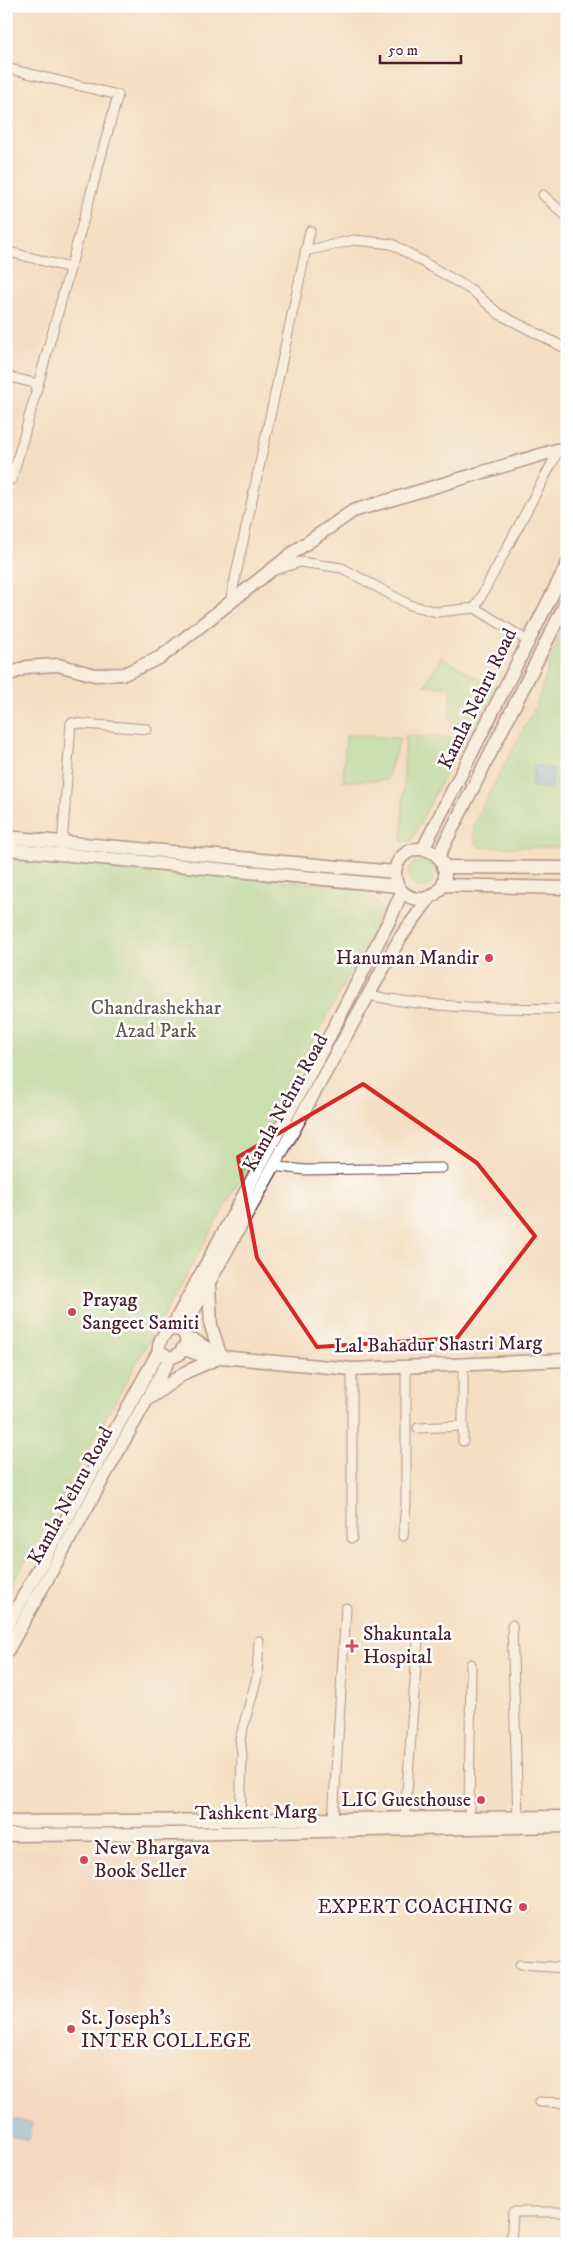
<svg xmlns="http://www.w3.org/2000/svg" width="573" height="2250" font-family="'IM FELL DW Pica',serif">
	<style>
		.built { fill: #f4d3c0 }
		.green { fill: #99de96; stroke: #727e60 }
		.water { fill: #76b3e9; stroke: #60698a }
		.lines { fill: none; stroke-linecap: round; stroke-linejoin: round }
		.street-casing { stroke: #643c42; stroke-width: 11 }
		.secondary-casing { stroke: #643c42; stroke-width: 15 }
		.street { stroke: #fff; stroke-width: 9 }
		.secondary { stroke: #fff; stroke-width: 12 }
		.marked { fill: none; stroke: #d62828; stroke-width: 4; stroke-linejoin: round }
		.poi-dot { fill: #d1495b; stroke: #fff; stroke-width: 2 }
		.labels { text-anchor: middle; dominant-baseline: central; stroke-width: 5; stroke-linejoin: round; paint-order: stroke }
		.street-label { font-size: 20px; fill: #4a1f2b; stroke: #fff }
		.poi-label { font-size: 20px; fill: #4a1f2b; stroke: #fff; text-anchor: start }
		.park-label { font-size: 20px; fill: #62584b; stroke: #fff }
	</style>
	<rect width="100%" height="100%" fill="#fff"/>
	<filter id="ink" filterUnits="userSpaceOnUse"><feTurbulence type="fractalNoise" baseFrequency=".02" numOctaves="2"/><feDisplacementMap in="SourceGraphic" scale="10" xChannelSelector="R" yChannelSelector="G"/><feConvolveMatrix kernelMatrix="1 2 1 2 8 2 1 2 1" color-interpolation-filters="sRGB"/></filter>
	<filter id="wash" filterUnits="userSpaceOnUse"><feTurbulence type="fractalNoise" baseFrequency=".0096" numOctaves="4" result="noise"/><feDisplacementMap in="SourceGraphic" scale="20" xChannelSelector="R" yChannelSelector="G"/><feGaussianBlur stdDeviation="1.12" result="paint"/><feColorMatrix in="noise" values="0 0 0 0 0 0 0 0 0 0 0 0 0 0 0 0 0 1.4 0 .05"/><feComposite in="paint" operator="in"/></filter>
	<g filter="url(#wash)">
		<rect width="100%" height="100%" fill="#f4dfc3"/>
		<g class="built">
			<polygon points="6,255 62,274 6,484"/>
			<polygon points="6,1851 158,1851 113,2207 91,2244 6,2244"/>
		</g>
		<g class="green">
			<polygon points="566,611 567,847 479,847 475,843 473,828 481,809 537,704"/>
			<polygon points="441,657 497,689 473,731 457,728 456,723 449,718 452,688 425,685"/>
			<polygon points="346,735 400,738 387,780 343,781"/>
			<polygon points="405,736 463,738 411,841 402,841"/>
			<polygon points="6,856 365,888 383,909 265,1135 6,1595"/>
			<circle cx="421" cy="874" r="13"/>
		</g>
		<g class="water">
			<polygon points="534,765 554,769 551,789 531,786"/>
			<polygon points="6,2118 33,2123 29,2140 6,2135"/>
		</g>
	</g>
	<g filter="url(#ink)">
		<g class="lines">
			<g class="street-casing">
				<g id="street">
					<polyline points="563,6 567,7"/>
					<polyline points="6,68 118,95 12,479 6,477"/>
					<polyline points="543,195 567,217"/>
					<polyline points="6,251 70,268"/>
					<polyline points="305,251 354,240 392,244 473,291 499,314 567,349"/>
					<polyline points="6,376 38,384"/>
					<polyline points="275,570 300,562 342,568 410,605 437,612 475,608"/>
					<polyline points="230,602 310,231"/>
					<polyline points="528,641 475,608 560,448"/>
					<polyline points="62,846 71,723 147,729"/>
					<path d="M368 995C433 1009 500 1008 567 1009"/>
					<polyline points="273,1166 305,1170 442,1168"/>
					<polyline points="418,1428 463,1426"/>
					<polyline points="463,1441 463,1364"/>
					<polyline points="403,1536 406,1504 406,1366"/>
					<polyline points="352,1538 352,1369"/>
					<polyline points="512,1625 518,1818"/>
					<polyline points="405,1818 418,1639"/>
					<polyline points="469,1818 471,1664"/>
					<polyline points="333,1819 346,1608"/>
					<polyline points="240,1820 242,1754 240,1739 257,1677 259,1641"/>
					<polyline points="520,1965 567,1968"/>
					<polyline points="539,2102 567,2103"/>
					<polyline points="511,2244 513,2212 567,2212"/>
				</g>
			</g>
			<g class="secondary-casing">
				<g id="secondary">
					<polyline points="6,679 8,675 27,667 41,666 58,665 95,675 124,674 161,657 298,549 353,511 567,447"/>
					<polyline points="6,837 395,872"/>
					<polyline points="6,849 398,886"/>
					<polyline points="423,849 567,565"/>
					<circle cx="420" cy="874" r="25"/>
					<polyline points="438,857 567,601"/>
					<polyline points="443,867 567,868"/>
					<polyline points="443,885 567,888"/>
					<polyline points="209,1284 211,1326 221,1357"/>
					<polyline points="171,1329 315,1064 390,919 402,892"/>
					<path d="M171 1329C182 1329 185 1332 187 1343L178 1355 170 1358 159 1351C158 1341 162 1335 171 1329Z"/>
					<polyline points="182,1331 400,938 430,897"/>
					<polyline points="187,1340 195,1341 221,1357"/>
					<polyline points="184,1349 207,1357 221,1357 352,1369 567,1360"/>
					<polyline points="148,1399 186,1372 216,1359"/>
					<polyline points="6,1628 159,1351"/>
					<polyline points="6,1653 170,1358"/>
					<polyline points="6,1822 567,1817"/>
					<polyline points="6,1835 171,1834 567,1826"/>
				</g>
			</g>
			<use href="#street" class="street"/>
			<use href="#secondary" class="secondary"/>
		</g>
	</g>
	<path d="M0 0H573V2250H0ZM363 1084 477 1163 535 1236 457 1338 317 1347 257 1258 238 1157Z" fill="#f4dfc3" fill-opacity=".55" fill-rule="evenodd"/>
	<path class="marked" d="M363 1084 477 1163 535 1236 457 1338 317 1347 257 1258 238 1157Z"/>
	<g class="poi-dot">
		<circle cx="489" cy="958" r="5"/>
		<circle cx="72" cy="1312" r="5"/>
		<path d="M349.5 1638.5h5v5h5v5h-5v5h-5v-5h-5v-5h5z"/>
		<circle cx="481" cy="1800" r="5"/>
		<circle cx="84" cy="1860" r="5"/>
		<circle cx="523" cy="1907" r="5"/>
		<circle cx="71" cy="2029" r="5"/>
	</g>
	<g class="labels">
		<g class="street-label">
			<text transform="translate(478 699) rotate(-64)">Kamla Nehru Road</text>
			<text transform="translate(286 1103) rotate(-61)">Kamla Nehru Road</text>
			<text transform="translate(438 1345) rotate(-1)">Lal Bahadur Shastri Marg</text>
			<text transform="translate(71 1496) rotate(-61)">Kamla Nehru Road</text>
			<text transform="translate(256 1813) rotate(-1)">Tashkent Marg</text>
		</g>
		<g class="poi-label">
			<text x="479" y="958" text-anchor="end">Hanuman Mandir</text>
			<text x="82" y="1300">Prayag<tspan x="82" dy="23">Sangeet Samiti</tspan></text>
			<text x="363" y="1634">Shakuntala<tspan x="363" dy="23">Hospital</tspan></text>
			<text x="471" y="1800" text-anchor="end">LIC Guesthouse</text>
			<text x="94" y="1848">New Bhargava<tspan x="94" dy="23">Book Seller</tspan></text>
			<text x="513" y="1907" text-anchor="end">EXPERT COACHING</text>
			<text x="81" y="2018">St. Joseph's<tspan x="81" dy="23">INTER COLLEGE</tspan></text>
		</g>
		<g class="park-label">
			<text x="156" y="1008">Chandrashekhar<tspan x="156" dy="23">Azad Park</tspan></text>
		</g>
	</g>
	<rect width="573" height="2250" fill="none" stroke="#fff" stroke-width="25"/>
	<path d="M380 55v8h81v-8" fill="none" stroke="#4a1f2b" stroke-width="2.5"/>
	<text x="388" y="55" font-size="15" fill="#4a1f2b" stroke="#ffffff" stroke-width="4" paint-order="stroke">50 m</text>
</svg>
